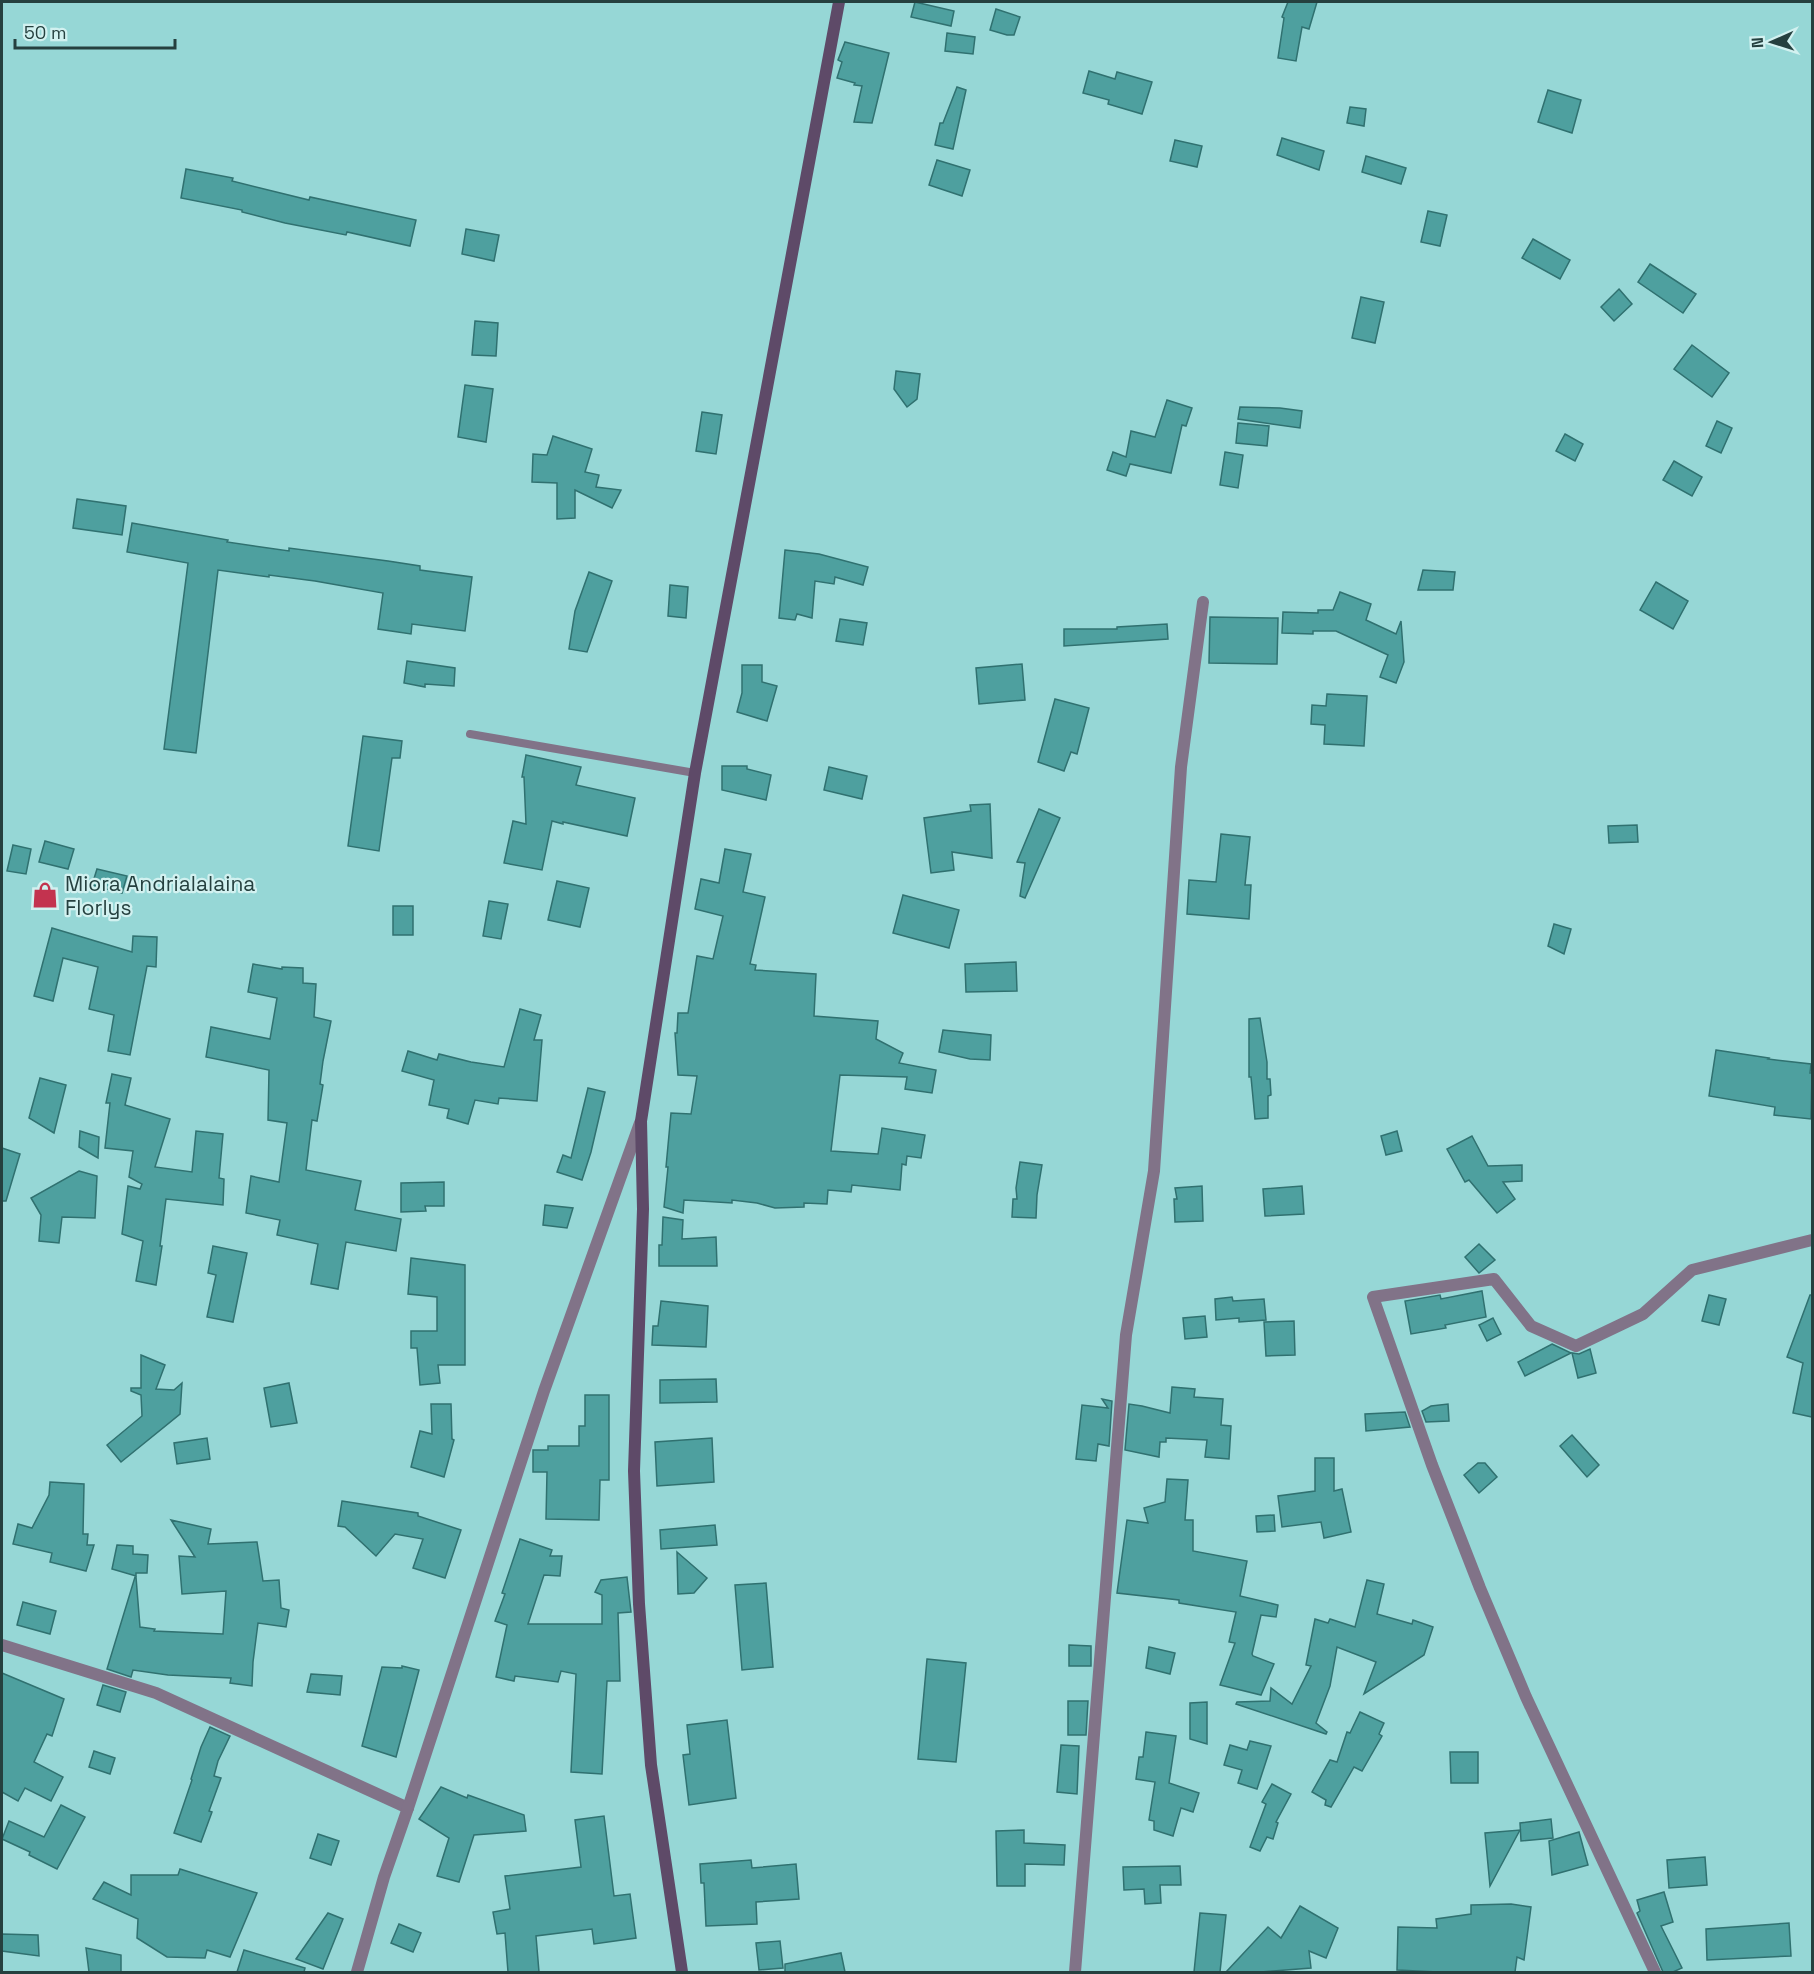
<svg xmlns="http://www.w3.org/2000/svg" width="1814" height="1974" font-family="'Space Grotesk',sans-serif">
	<style>
		.building { fill: #4ea09f; stroke: #307170; stroke-width: 1.5 }
		.lines { fill: none; stroke-linecap: round; stroke-linejoin: round }
		.service { stroke: #817388; stroke-width: 8 }
		.minor { stroke: #817388; stroke-width: 12 }
		.secondary { stroke: #5e4a68; stroke-width: 12 }
		.labels { text-anchor: middle; dominant-baseline: central; stroke-width: 4.5; stroke-linejoin: round; paint-order: stroke }
		.poi-label { font-size: 21px; fill: #25403f; stroke: #d2f1f0; text-anchor: start }
	</style>
	<rect width="100%" height="100%" fill="#96d7d6"/>
	<g class="building">
		<polygon points="915,2 954,11 951,26 911,17"/>
		<polygon points="1288,2 1317,2 1309,29 1302,27 1296,61 1278,58 1284,18 1282,17"/>
		<polygon points="996,9 1020,17 1014,35 1007,35 990,30"/>
		<polygon points="947,33 975,37 973,54 945,51"/>
		<polygon points="845,42 889,53 872,123 854,122 862,86 854,85 855,83 837,78 842,62 838,60"/>
		<polygon points="1089,71 1115,79 1117,72 1152,82 1142,114 1108,104 1109,100 1083,93"/>
		<polygon points="957,87 966,90 953,149 935,145 940,123 943,123"/>
		<polygon points="1548,90 1581,100 1572,133 1538,122"/>
		<polygon points="1350,107 1366,109 1364,126 1347,123"/>
		<polygon points="1282,138 1324,151 1319,170 1277,155"/>
		<polygon points="1175,140 1202,146 1197,167 1170,161"/>
		<polygon points="1366,156 1406,168 1401,184 1362,172"/>
		<polygon points="937,160 970,170 962,196 929,185"/>
		<polygon points="186,169 233,178 232,181 309,200 310,197 416,220 410,246 347,232 346,235 285,223 242,212 242,210 181,198"/>
		<polygon points="1428,211 1447,215 1440,246 1421,242"/>
		<polygon points="466,229 499,235 494,261 462,254"/>
		<polygon points="1533,239 1570,260 1560,279 1522,258"/>
		<polygon points="1650,264 1696,294 1683,313 1638,282"/>
		<polygon points="1619,289 1632,304 1614,321 1601,307"/>
		<polygon points="1361,297 1384,302 1375,343 1352,338"/>
		<polygon points="475,321 498,323 496,356 472,355"/>
		<polygon points="1692,345 1729,373 1712,397 1674,369"/>
		<polygon points="896,371 920,374 917,399 907,407 894,389"/>
		<polygon points="465,385 493,389 486,442 458,437"/>
		<polygon points="1167,400 1192,408 1186,426 1182,425 1171,473 1130,464 1126,476 1107,470 1113,452 1126,457 1131,431 1155,437"/>
		<polygon points="1240,407 1280,408 1302,411 1300,428 1238,419"/>
		<polygon points="702,412 722,415 716,454 696,451"/>
		<polygon points="1717,421 1732,428 1721,453 1706,446"/>
		<polygon points="1238,423 1269,426 1267,446 1236,443"/>
		<polygon points="1565,434 1583,444 1575,461 1556,451"/>
		<polygon points="553,436 592,449 585,472 599,475 596,487 621,490 612,508 575,490 575,518 557,519 557,483 532,482 533,454 547,455"/>
		<polygon points="1225,452 1243,455 1238,488 1220,485"/>
		<polygon points="1674,461 1702,477 1692,496 1663,480"/>
		<polygon points="77,499 126,506 122,535 73,528"/>
		<polygon points="132,523 228,540 227,542 289,551 289,548 388,561 420,566 420,570 472,577 465,631 412,624 411,634 378,629 383,593 315,581 269,575 269,577 218,570 196,753 164,749 188,563 127,552"/>
		<polygon points="785,550 819,554 868,567 863,585 835,577 834,584 815,581 812,618 797,614 795,620 779,618"/>
		<polygon points="1423,570 1455,572 1453,590 1418,590"/>
		<polygon points="589,572 612,581 587,652 569,649 575,611"/>
		<polygon points="1656,582 1688,601 1673,629 1640,610"/>
		<polygon points="670,585 688,587 686,618 668,616"/>
		<polygon points="1340,592 1371,604 1366,620 1396,634 1401,621 1404,662 1396,683 1380,677 1388,655 1336,631 1313,631 1313,634 1282,633 1283,612 1318,613 1318,610 1333,610"/>
		<polygon points="1210,617 1278,618 1277,664 1209,663"/>
		<polygon points="840,619 867,623 863,645 836,641"/>
		<polygon points="1167,624 1168,639 1064,646 1064,629 1117,629 1117,627"/>
		<polygon points="407,661 455,668 454,686 425,684 425,687 404,683"/>
		<polygon points="1022,664 1025,700 979,704 976,668"/>
		<polygon points="742,665 762,665 762,682 777,686 767,721 737,712 742,693"/>
		<polygon points="1327,694 1367,696 1364,746 1324,744 1325,725 1311,724 1312,705 1326,706"/>
		<polygon points="1055,699 1089,708 1077,754 1071,752 1064,771 1038,762"/>
		<polygon points="363,736 402,741 400,758 392,758 379,851 348,846"/>
		<polygon points="526,755 581,767 576,785 635,798 627,836 563,822 563,824 552,821 542,870 504,863 513,821 526,824 524,777 522,777"/>
		<polygon points="722,766 747,766 747,769 771,775 766,800 722,790"/>
		<polygon points="829,767 867,776 862,799 824,790"/>
		<polygon points="990,804 992,858 952,852 954,870 931,873 924,818 971,811 970,805"/>
		<polygon points="1039,809 1060,818 1025,898 1020,896 1025,863 1017,862"/>
		<polygon points="1637,825 1638,842 1609,843 1608,826"/>
		<polygon points="1221,834 1250,837 1245,885 1251,885 1249,919 1187,914 1189,880 1216,882"/>
		<polygon points="45,841 74,849 68,869 39,862"/>
		<polygon points="13,845 31,849 26,874 7,871"/>
		<polygon points="725,849 751,854 743,892 765,897 750,964 756,965 755,970 816,974 814,1016 878,1021 876,1039 903,1053 899,1063 936,1070 932,1093 905,1089 907,1077 840,1075 831,1151 878,1154 882,1128 925,1135 921,1158 907,1156 906,1165 902,1164 900,1190 852,1185 851,1192 828,1190 827,1204 804,1203 804,1207 775,1208 757,1203 732,1200 732,1203 684,1200 683,1213 664,1207 668,1167 666,1167 671,1113 691,1114 697,1076 678,1075 675,1033 677,1033 678,1013 688,1013 697,956 713,959 723,916 695,909 701,879 719,883"/>
		<polygon points="97,869 127,876 122,893 92,885"/>
		<polygon points="557,881 589,888 580,927 548,920"/>
		<polygon points="903,895 959,910 949,948 893,933"/>
		<polygon points="489,901 508,904 501,939 483,936"/>
		<rect x="393" y="906" width="20" height="29"/>
		<polygon points="1554,924 1571,929 1564,954 1548,946"/>
		<polygon points="52,928 132,952 133,936 157,937 156,967 147,966 130,1055 108,1051 114,1015 89,1009 98,967 63,958 53,1001 34,996"/>
		<polygon points="1016,962 1017,991 966,992 965,964"/>
		<polygon points="253,964 282,969 282,967 303,968 303,983 316,984 314,1017 331,1021 323,1061 320,1084 323,1085 317,1121 312,1120 306,1170 361,1181 355,1210 401,1219 396,1251 346,1242 338,1289 311,1284 318,1244 277,1235 280,1220 246,1213 251,1176 279,1182 287,1123 268,1120 269,1070 206,1057 211,1027 270,1039 277,998 248,992"/>
		<polygon points="520,1009 541,1015 534,1040 542,1040 537,1101 499,1098 498,1104 475,1100 468,1124 447,1118 449,1109 429,1105 434,1080 402,1071 408,1051 437,1060 439,1054 471,1062 504,1067"/>
		<polygon points="1260,1018 1267,1062 1267,1079 1270,1079 1271,1095 1268,1096 1268,1118 1255,1119 1251,1077 1249,1077 1249,1019"/>
		<polygon points="943,1030 991,1035 990,1060 970,1059 939,1052"/>
		<polygon points="1716,1050 1769,1058 1768,1059 1811,1064 1810,1073 1812,1073 1811,1119 1774,1115 1775,1107 1709,1096"/>
		<polygon points="112,1074 131,1078 125,1105 170,1119 155,1167 192,1172 196,1131 223,1134 219,1178 224,1179 223,1205 166,1199 160,1246 162,1246 156,1285 136,1281 143,1241 122,1234 128,1186 140,1189 142,1184 129,1177 133,1151 105,1148 110,1103 106,1103"/>
		<polygon points="40,1078 66,1085 54,1133 29,1118"/>
		<polygon points="588,1088 605,1092 591,1152 582,1180 557,1172 563,1155 571,1158"/>
		<polygon points="80,1131 99,1137 98,1158 79,1147"/>
		<polygon points="1397,1131 1402,1151 1386,1155 1381,1136"/>
		<polygon points="1472,1136 1488,1166 1522,1165 1522,1181 1503,1182 1515,1199 1497,1213 1469,1180 1465,1182 1447,1149"/>
		<polygon points="2,1148 20,1154 6,1201 2,1201"/>
		<polygon points="1020,1162 1042,1165 1037,1195 1036,1218 1012,1217 1013,1199 1017,1199 1016,1188"/>
		<polygon points="79,1171 97,1176 95,1218 62,1217 59,1243 39,1241 41,1215 31,1198"/>
		<polygon points="444,1182 444,1206 425,1206 426,1211 401,1212 401,1183"/>
		<polygon points="1202,1186 1203,1221 1175,1222 1174,1199 1177,1199 1175,1188"/>
		<polygon points="1302,1186 1304,1214 1265,1216 1263,1189"/>
		<polygon points="545,1205 573,1208 567,1228 543,1225"/>
		<polygon points="663,1217 683,1220 682,1239 716,1237 717,1266 659,1266 659,1245 662,1245"/>
		<polygon points="1479,1244 1495,1260 1479,1273 1465,1257"/>
		<polygon points="213,1246 247,1253 233,1322 207,1317 216,1275 208,1273"/>
		<polygon points="411,1258 465,1265 465,1365 438,1365 440,1383 420,1385 417,1348 411,1348 411,1331 437,1331 437,1297 408,1294"/>
		<polygon points="1482,1291 1486,1317 1445,1325 1446,1328 1411,1334 1405,1301 1440,1295 1441,1299"/>
		<polygon points="1709,1295 1726,1299 1719,1325 1702,1321"/>
		<polygon points="1810,1295 1812,1295 1812,1417 1793,1413 1803,1363 1787,1357"/>
		<polygon points="1232,1297 1233,1301 1264,1299 1266,1320 1239,1322 1239,1318 1216,1320 1215,1299"/>
		<polygon points="661,1301 708,1306 706,1347 652,1345 653,1326 658,1326"/>
		<polygon points="1205,1316 1207,1337 1185,1339 1183,1318"/>
		<polygon points="1493,1318 1501,1334 1487,1341 1479,1325"/>
		<polygon points="1294,1321 1295,1355 1266,1356 1264,1322"/>
		<polygon points="1552,1344 1571,1353 1525,1376 1518,1362"/>
		<polygon points="1590,1349 1596,1373 1578,1378 1572,1353 1579,1354"/>
		<polygon points="141,1355 165,1365 156,1389 174,1390 182,1383 180,1414 121,1462 107,1445 142,1416 141,1395 131,1391 131,1388 141,1388"/>
		<polygon points="716,1379 717,1402 660,1403 660,1380"/>
		<polygon points="289,1383 297,1423 271,1427 264,1388"/>
		<polygon points="1172,1387 1195,1389 1194,1397 1223,1399 1221,1425 1231,1426 1229,1459 1205,1457 1207,1440 1166,1438 1166,1442 1160,1442 1159,1457 1125,1450 1129,1404 1142,1406 1170,1413"/>
		<polygon points="585,1395 609,1395 609,1480 600,1480 599,1520 546,1519 547,1472 533,1472 533,1450 548,1450 548,1446 579,1446 579,1426 585,1426"/>
		<polygon points="1102,1399 1112,1401 1109,1446 1098,1444 1096,1461 1076,1459 1082,1405 1108,1408"/>
		<polygon points="431,1404 451,1404 452,1439 454,1440 444,1477 411,1467 420,1431 432,1434"/>
		<polygon points="1448,1404 1449,1421 1426,1422 1422,1411 1431,1406"/>
		<polygon points="1405,1412 1410,1427 1366,1431 1365,1414"/>
		<polygon points="1572,1435 1599,1465 1587,1477 1560,1446"/>
		<polygon points="207,1438 210,1459 177,1464 174,1443"/>
		<polygon points="712,1438 714,1482 657,1486 655,1442"/>
		<polygon points="1315,1458 1334,1458 1334,1491 1342,1489 1351,1532 1324,1538 1321,1522 1282,1527 1278,1496 1315,1491"/>
		<polygon points="1478,1463 1485,1463 1497,1477 1479,1493 1464,1475"/>
		<polygon points="1167,1479 1188,1480 1185,1520 1193,1520 1193,1551 1247,1561 1240,1596 1278,1605 1276,1617 1261,1615 1252,1654 1253,1656 1274,1664 1261,1695 1220,1685 1235,1643 1229,1642 1236,1612 1179,1603 1179,1600 1117,1593 1127,1520 1148,1523 1144,1508 1165,1502"/>
		<polygon points="50,1482 84,1484 83,1534 88,1534 87,1545 94,1545 86,1571 50,1562 52,1553 13,1544 18,1524 32,1528 49,1495"/>
		<polygon points="342,1501 418,1513 418,1516 461,1530 445,1578 413,1568 423,1539 395,1534 376,1556 345,1527 338,1526"/>
		<polygon points="1274,1515 1275,1531 1257,1532 1256,1516"/>
		<polygon points="171,1520 211,1529 208,1544 257,1542 263,1581 279,1580 281,1608 289,1610 286,1627 258,1623 253,1662 252,1686 230,1683 231,1678 168,1675 133,1670 131,1677 107,1669 135,1577 136,1577 140,1627 155,1629 154,1631 223,1634 226,1591 182,1594 179,1556 195,1557"/>
		<polygon points="715,1525 717,1545 661,1549 660,1530"/>
		<polygon points="520,1539 552,1550 550,1556 562,1556 560,1576 544,1575 528,1624 602,1624 602,1595 595,1592 601,1580 627,1577 631,1612 618,1613 620,1681 607,1681 602,1774 571,1772 576,1674 561,1671 558,1682 515,1676 514,1681 496,1677 507,1625 495,1621 505,1594 502,1593"/>
		<polygon points="117,1545 133,1546 133,1554 148,1555 147,1573 136,1573 136,1576 112,1569"/>
		<polygon points="677,1552 707,1578 694,1593 678,1594"/>
		<polygon points="1367,1580 1384,1584 1377,1614 1412,1624 1413,1620 1433,1627 1424,1655 1364,1694 1376,1662 1337,1647 1330,1686 1316,1723 1327,1732 1326,1734 1236,1704 1237,1702 1270,1701 1271,1688 1292,1704 1311,1666 1306,1665 1315,1619 1328,1623 1330,1619 1355,1627"/>
		<polygon points="766,1583 773,1667 742,1670 735,1585"/>
		<polygon points="23,1602 56,1611 50,1634 17,1625"/>
		<polygon points="1069,1645 1091,1646 1091,1666 1069,1666"/>
		<polygon points="1149,1647 1175,1653 1170,1674 1146,1668"/>
		<polygon points="927,1659 966,1663 956,1762 918,1759"/>
		<polygon points="402,1666 419,1670 396,1757 362,1746 382,1667 402,1668"/>
		<polygon points="2,1673 64,1699 52,1736 47,1734 34,1762 63,1777 51,1801 25,1788 18,1801 2,1792"/>
		<polygon points="311,1674 342,1676 340,1695 307,1692"/>
		<polygon points="103,1685 126,1692 120,1712 97,1705"/>
		<polygon points="1068,1701 1088,1701 1086,1735 1068,1735"/>
		<polygon points="1207,1702 1207,1744 1190,1739 1190,1703"/>
		<polygon points="1360,1712 1384,1723 1379,1734 1382,1736 1362,1771 1354,1767 1331,1807 1325,1805 1326,1800 1312,1792 1330,1760 1337,1762 1347,1732 1350,1733"/>
		<polygon points="727,1720 736,1798 689,1805 683,1755 690,1754 687,1725"/>
		<polygon points="210,1727 230,1736 218,1761 214,1776 221,1778 209,1811 212,1812 201,1842 174,1833 192,1780 191,1779 201,1747"/>
		<polygon points="1146,1732 1176,1736 1169,1783 1199,1793 1193,1812 1181,1808 1173,1836 1154,1830 1154,1821 1149,1820 1155,1782 1136,1779 1139,1757 1143,1757"/>
		<polygon points="1250,1741 1271,1746 1257,1789 1238,1783 1242,1770 1224,1765 1230,1745 1247,1750"/>
		<polygon points="1061,1745 1079,1746 1077,1794 1057,1792"/>
		<polygon points="94,1751 115,1758 110,1774 89,1767"/>
		<polygon points="1450,1752 1478,1752 1478,1783 1451,1783"/>
		<polygon points="1272,1784 1291,1794 1276,1822 1278,1823 1273,1839 1267,1837 1260,1851 1250,1847 1266,1804 1262,1802"/>
		<polygon points="441,1787 467,1798 468,1795 524,1815 526,1831 474,1835 459,1882 437,1876 449,1838 419,1819"/>
		<polygon points="61,1805 85,1817 57,1869 29,1855 30,1852 2,1839 9,1821 44,1837"/>
		<polygon points="604,1816 614,1896 630,1894 636,1938 594,1944 592,1929 536,1936 539,1972 508,1972 505,1933 497,1934 493,1912 510,1909 505,1876 581,1867 575,1820"/>
		<polygon points="1551,1819 1553,1838 1521,1841 1520,1823"/>
		<polygon points="1024,1830 1024,1843 1065,1845 1064,1865 1025,1864 1025,1886 997,1886 996,1831"/>
		<polygon points="1520,1830 1490,1886 1485,1833"/>
		<polygon points="1579,1832 1588,1865 1552,1875 1549,1841"/>
		<polygon points="318,1834 339,1841 331,1865 310,1858"/>
		<polygon points="1705,1857 1707,1885 1669,1888 1667,1860"/>
		<polygon points="751,1860 752,1868 796,1864 799,1899 756,1902 757,1924 706,1926 704,1883 701,1883 700,1864"/>
		<polygon points="1180,1866 1181,1885 1160,1885 1161,1903 1145,1904 1144,1889 1124,1890 1123,1867"/>
		<polygon points="180,1869 257,1893 230,1957 207,1950 205,1958 167,1957 137,1938 138,1919 93,1899 104,1882 131,1895 131,1875 178,1875"/>
		<polygon points="1664,1892 1673,1922 1661,1926 1682,1968 1673,1972 1663,1972 1637,1913 1640,1911 1637,1900"/>
		<polygon points="1511,1904 1531,1907 1524,1960 1517,1957 1515,1972 1438,1972 1397,1970 1398,1927 1437,1928 1436,1919 1471,1914 1471,1905"/>
		<polygon points="1300,1906 1338,1928 1326,1958 1309,1951 1311,1968 1261,1972 1226,1972 1268,1927 1281,1938"/>
		<polygon points="328,1913 343,1919 323,1969 296,1959"/>
		<polygon points="1200,1913 1226,1915 1220,1972 1194,1972"/>
		<polygon points="1789,1923 1791,1956 1707,1960 1706,1929"/>
		<polygon points="399,1924 421,1933 413,1952 391,1943"/>
		<polygon points="2,1934 38,1935 39,1956 2,1951"/>
		<polygon points="780,1941 783,1968 759,1970 756,1943"/>
		<polygon points="86,1948 121,1955 121,1972 89,1972"/>
		<polygon points="244,1950 305,1968 304,1972 237,1972"/>
		<polygon points="841,1953 845,1972 785,1972 785,1964"/>
	</g>
	<g class="lines">
		<polyline class="service" points="470,734 695,773"/>
		<g class="minor">
			<polyline points="2,1645 156,1693 408,1808"/>
			<polyline points="357,1972 384,1877 408,1808 544,1391 640,1123"/>
			<polyline points="1075,1972 1126,1335 1154,1171 1181,767 1203,602"/>
			<polyline points="1655,1972 1526,1697 1480,1588 1432,1465 1373,1297 1494,1279 1531,1326 1576,1346 1643,1314 1692,1270 1812,1240"/>
		</g>
		<polyline class="secondary" points="682,1972 651,1765 639,1604 634,1471 643,1209 641,1121 695,773 839,2"/>
	</g>
	<defs>
		<g id="shop-bare" transform="scale(2.07)"><path d="M-5-2.5h2.3a2.7 3.5 0 0 1 5.4 0H5L5.5 6h-11ZM-1.5-2.5h3a1.5 2.3 0 0 0-3 0Z" fill="#c3334f" stroke="#d2f1f0" stroke-width="2.5" paint-order="stroke"/></g>
	</defs>
	<g fill-rule="evenodd">
		<use href="#shop-bare" x="45" y="895"/>
	</g>
	<g class="labels">
		<g class="poi-label">
			<text x="65" y="883">Miora Andrialalaina<tspan x="65" dy="24">Florlys</tspan></text>
		</g>
	</g>
	<rect width="1814" height="1974" fill="none" stroke="#25403f" stroke-width="6"/>
	<g transform="translate(1772 42) rotate(267)" stroke="#d2f1f0" stroke-width="4.5" paint-order="stroke">
	<path d="M0-4.5L10 22L0 15L-10 22Z" fill="#25403f"/>
	<text y="-9" font-size="16" font-weight="bold" text-anchor="middle" fill="#25403f">N</text>
	</g>
	<path d="M15 39v9h160v-9" fill="none" stroke="#25403f" stroke-width="3"/>
	<text x="24" y="39" font-size="18" fill="#25403f" stroke="#d2f1f0" stroke-width="4.5" paint-order="stroke">50 m</text>
</svg>
